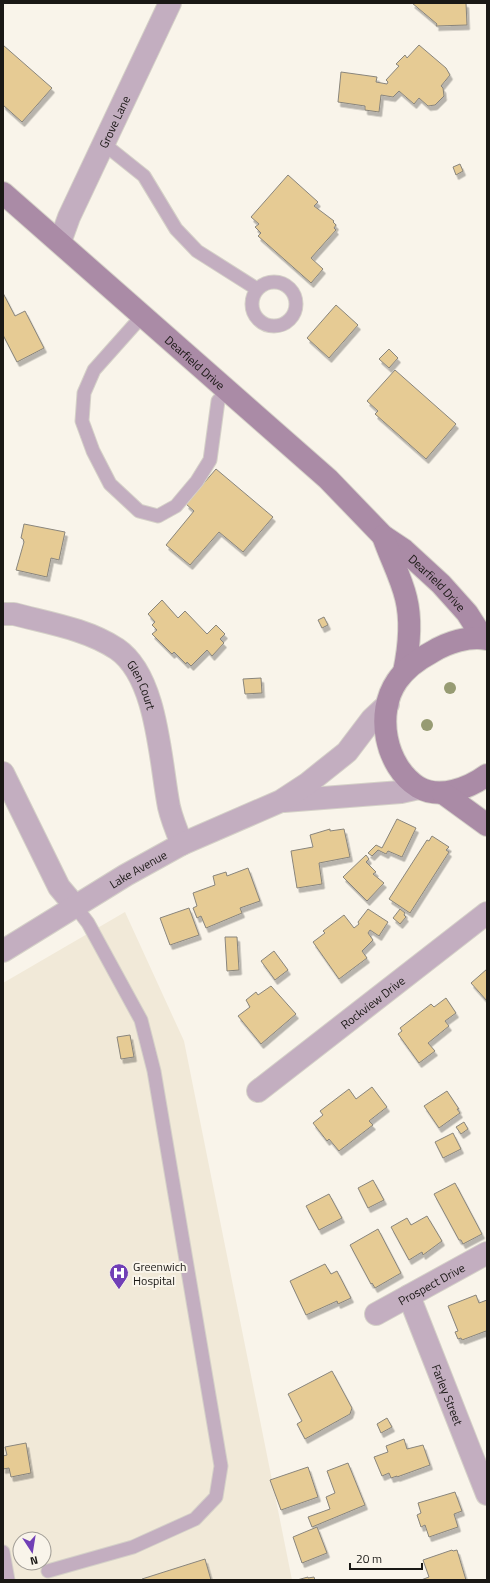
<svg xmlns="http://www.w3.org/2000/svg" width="490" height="1583" font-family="'Titillium Web',sans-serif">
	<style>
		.built { fill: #f1e9d8; fill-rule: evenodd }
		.building { fill: #e6cb94; stroke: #89857c; filter: url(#shadow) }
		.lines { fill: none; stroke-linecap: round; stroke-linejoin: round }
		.lane-casing { stroke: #d5d1c8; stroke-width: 15 }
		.street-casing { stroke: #d5d1c8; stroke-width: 24 }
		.secondary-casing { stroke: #d5d1c8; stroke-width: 24 }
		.lane { stroke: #c3aec0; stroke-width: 13 }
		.street { stroke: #c3aec0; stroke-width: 22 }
		.secondary { stroke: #aa8ba6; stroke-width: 22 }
		.tree { fill: #979b73 }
		.labels { text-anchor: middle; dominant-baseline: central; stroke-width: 4; stroke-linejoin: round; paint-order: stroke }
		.street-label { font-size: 12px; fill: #1a1815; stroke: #f9f4ea }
		.poi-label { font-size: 12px; fill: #1a1815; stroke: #f9f4ea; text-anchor: start }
	</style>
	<defs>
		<filter id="shadow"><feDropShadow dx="2.5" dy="4.5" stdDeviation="0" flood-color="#0004"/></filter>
	</defs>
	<rect width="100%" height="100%" fill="#f9f4ea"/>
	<path class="built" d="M125 912 184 1041 292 1580H3V983ZM20 1539H44V1563H20Z"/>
	<g class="building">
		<polygon points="412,3 466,3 467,25 436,26 437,24"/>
		<polygon points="3,45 52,88 22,122 3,105"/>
		<polygon points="419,45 446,68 450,75 441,86 443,88 444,96 435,105 428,106 419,98 414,104 399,91 393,97 381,95 379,112 365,110 365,106 338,102 341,72 377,77 376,82 387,84 388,82 386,80 399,66 396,64 405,55 407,58"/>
		<polygon points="460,164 463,171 456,175 453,167"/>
		<polygon points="288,175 318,202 314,206 334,221 333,222 336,225 334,228 336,230 311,258 323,269 311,283 258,236 261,233 255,227 259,224 251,217"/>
		<polygon points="3,293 15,316 25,311 44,348 17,362 3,335"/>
		<polygon points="336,305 358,325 329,358 307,338"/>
		<polygon points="389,349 398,358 389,368 379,359"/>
		<polygon points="395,370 456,424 426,459 375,414 378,411 367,401"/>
		<polygon points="216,469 273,517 243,552 219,532 190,565 166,545 194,511 186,504"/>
		<polygon points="24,524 65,532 59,560 51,558 47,577 16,570 24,542 23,539 21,538"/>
		<polygon points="162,600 178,618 185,611 207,634 216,625 225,634 220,639 224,643 212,656 207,650 191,666 187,662 186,664 174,652 172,654 152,634 157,630 152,625 155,622 148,614"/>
		<polygon points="324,617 328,625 322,628 318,620"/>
		<polygon points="261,678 262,693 245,694 243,679"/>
		<polygon points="397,819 416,828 402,857 388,851 386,854 378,850 372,856 368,853 376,845 382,848"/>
		<polygon points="330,829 330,831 344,829 350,857 319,863 322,884 297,888 291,851 313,847 310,835"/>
		<polygon points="432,836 449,847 446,850 449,852 410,913 389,899 427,840 429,841"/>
		<polygon points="366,855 369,859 366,862 376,872 373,874 384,883 367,901 343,877"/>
		<polygon points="248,868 260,901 240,908 242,913 206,928 201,916 197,918 193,908 197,906 193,893 215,885 213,876 226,872 227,876"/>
		<polygon points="189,908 199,935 170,945 160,918"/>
		<polygon points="368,909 388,922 379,936 370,930 368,933 373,940 362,951 367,958 339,979 313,942 325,933 323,931 344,915 354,928 359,924 358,922"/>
		<polygon points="400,909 405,913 404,915 406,917 400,924 393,918"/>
		<polygon points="225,937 237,937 239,970 227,971"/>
		<polygon points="274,951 288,970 275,980 261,961"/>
		<polygon points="487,969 487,1001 471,983"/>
		<polygon points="271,986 296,1014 261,1044 238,1016 250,1007 246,1000 256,992 258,995"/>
		<polygon points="446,998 456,1013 445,1021 449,1026 428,1043 435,1051 419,1063 398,1034 402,1031 400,1028 431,1004 434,1007"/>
		<polygon points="130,1035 134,1057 121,1059 117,1037"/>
		<polygon points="372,1087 387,1107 369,1121 373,1125 339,1151 329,1139 327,1141 313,1123 323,1115 320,1111 349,1089 356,1099"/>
		<polygon points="447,1091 459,1109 457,1109 460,1113 439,1128 424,1106"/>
		<polygon points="464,1122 468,1129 461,1134 456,1127"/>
		<polygon points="453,1133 461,1149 443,1158 435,1142"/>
		<polygon points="373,1180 384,1200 368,1208 358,1188"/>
		<polygon points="455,1183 482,1234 463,1244 461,1240 459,1240 434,1194"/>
		<polygon points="329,1194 342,1218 319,1230 306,1206"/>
		<polygon points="427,1216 442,1241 423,1255 422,1252 409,1260 391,1227 407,1218 411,1225"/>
		<polygon points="378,1229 401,1273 375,1288 372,1283 371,1284 350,1245"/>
		<polygon points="325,1264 331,1274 337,1271 351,1298 338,1304 337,1301 306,1315 290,1281"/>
		<polygon points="476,1295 479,1303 487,1300 487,1334 486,1331 462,1340 461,1338 458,1339 455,1332 458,1331 448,1306"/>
		<polygon points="332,1371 352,1408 350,1414 305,1439 297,1424 302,1421 288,1394"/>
		<polygon points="387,1418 392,1427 381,1433 377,1424"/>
		<polygon points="404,1439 407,1449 423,1445 430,1465 397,1477 397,1476 391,1478 389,1473 382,1476 374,1457 388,1452 386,1446"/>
		<polygon points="26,1443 31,1473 11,1477 9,1468 3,1469 3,1456 7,1455 5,1447"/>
		<polygon points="348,1463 365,1505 312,1527 308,1517 330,1509 326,1497 335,1493 327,1471"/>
		<polygon points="308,1467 318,1497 281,1510 270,1480"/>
		<polygon points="455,1492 462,1511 454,1514 458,1527 429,1537 425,1525 421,1527 417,1515 421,1513 418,1503"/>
		<polygon points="317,1527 327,1553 302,1563 293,1537"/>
		<polygon points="452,1550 453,1551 457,1550 466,1580 421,1580 429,1577 423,1560"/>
		<polygon points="205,1559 211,1580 143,1580 142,1579"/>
		<polygon points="308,1577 308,1578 314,1577 315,1580 297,1580"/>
	</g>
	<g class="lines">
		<g class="lane-casing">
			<g id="lane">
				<polyline points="104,144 144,176 176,229 197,251 257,289"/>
				<circle cx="274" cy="304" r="22"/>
				<polyline points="143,315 94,370 84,393 82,421 93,451 110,484 139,511 158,516 176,506 197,481 210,460 218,401 227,390"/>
				<polyline points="3,1552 8,1580"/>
				<polyline points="48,1571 133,1547 195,1519 216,1497 221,1466 154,1071 141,1020 88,923 75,906"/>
			</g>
		</g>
		<g class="street-casing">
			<g id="street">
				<path id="s1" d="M60 242 69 217 170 3"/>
				<path id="s2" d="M3 614H14C48 623 87 629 117 649 158 677 160 762 169 807 172 820 177 832 182 844"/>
				<polyline points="3,773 59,887 75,906"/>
				<polyline points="284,801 401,792 419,788"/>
				<path id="s3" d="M3 951 126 875 182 844 281 801 307 784 347 752 372 719 388 704"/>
				<path id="s4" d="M258 1091 487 913"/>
				<path id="s5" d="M409 1296 487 1494"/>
				<path id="s6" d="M376 1314 487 1253"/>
			</g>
		</g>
		<g class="secondary-casing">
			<g id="secondary">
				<path id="s7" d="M3 193 328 479 383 536 404 550 441 584 467 613 483 638"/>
				<path d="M383 536C390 557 401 577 406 598 412 622 409 648 404 672"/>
				<path d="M487 639C470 635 446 643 432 652 419 659 405 669 397 681 375 713 385 766 418 787 440 800 469 788 487 775"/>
				<polyline points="443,793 487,825"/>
			</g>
		</g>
		<use href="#lane" class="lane"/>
		<use href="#street" class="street"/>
		<use href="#secondary" class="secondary"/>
	</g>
	<g class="tree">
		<circle cx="450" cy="688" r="6"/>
		<circle cx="427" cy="725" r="6"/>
	</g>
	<defs>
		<g id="hospital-pin" transform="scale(1)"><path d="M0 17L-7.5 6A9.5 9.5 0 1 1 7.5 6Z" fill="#713fb6" stroke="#f9f4ea"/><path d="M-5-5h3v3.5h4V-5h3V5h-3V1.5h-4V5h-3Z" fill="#fff"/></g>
	</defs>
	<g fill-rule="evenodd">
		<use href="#hospital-pin" x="119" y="1273"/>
	</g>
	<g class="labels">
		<g class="street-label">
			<text stroke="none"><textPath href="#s1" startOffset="132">Grove Lane</textPath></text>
			<text stroke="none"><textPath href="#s7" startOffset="256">Dearfield Drive</textPath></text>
			<text stroke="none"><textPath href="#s7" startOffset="584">Dearfield Drive</textPath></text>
			<text stroke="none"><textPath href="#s2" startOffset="165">Glen Court</textPath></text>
			<text stroke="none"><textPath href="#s3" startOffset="158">Lake Avenue</textPath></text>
			<text stroke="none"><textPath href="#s4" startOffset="145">Rockview Drive</textPath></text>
			<text stroke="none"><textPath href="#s6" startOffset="63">Prospect Drive</textPath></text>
			<text stroke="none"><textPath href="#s5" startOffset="106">Farley Street</textPath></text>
		</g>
		<g class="poi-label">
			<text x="133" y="1266">Greenwich<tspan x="133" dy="14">Hospital</tspan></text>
		</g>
	</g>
	<rect width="490" height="1583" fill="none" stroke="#1a1815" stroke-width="8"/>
	<g transform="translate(32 1551) rotate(168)"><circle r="19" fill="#f9f4ea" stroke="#a09c95"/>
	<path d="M0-3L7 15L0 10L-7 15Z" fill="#713fb6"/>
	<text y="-6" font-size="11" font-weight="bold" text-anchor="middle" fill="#1a1815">N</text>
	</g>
	<path d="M350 1563v6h72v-6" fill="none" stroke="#1a1815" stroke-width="2"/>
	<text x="356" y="1563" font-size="12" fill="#1a1815" stroke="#f9f4ea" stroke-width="3" paint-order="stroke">20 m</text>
</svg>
